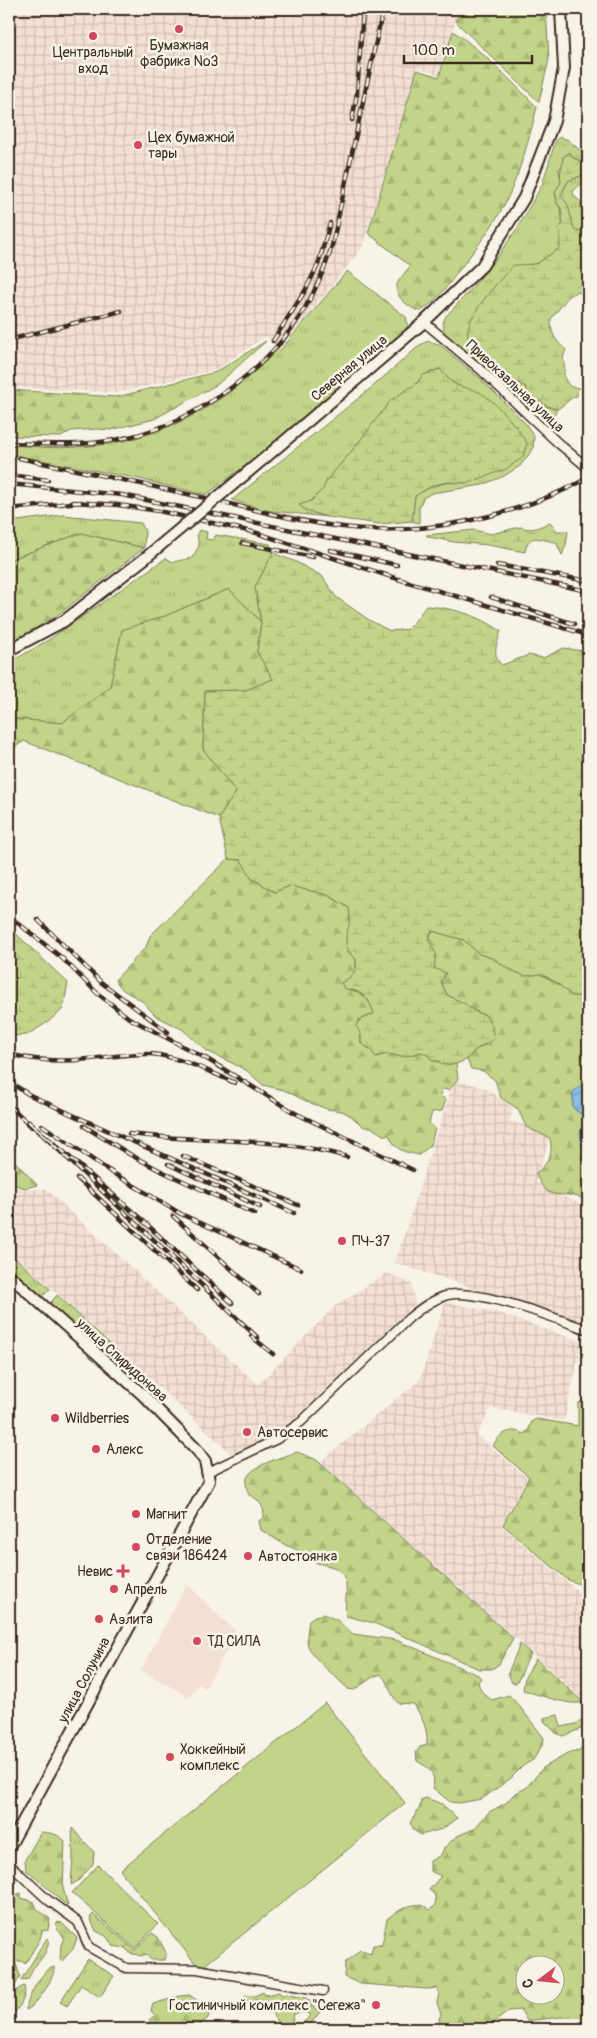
<svg xmlns="http://www.w3.org/2000/svg" width="597" height="2038" font-family="Pangolin,sans-serif">
	<style>
		.built { fill: #f3dfd4 }
		.industrial { fill: url(#industrial-grid) }
		.grass { fill: url(#grass-tufts); stroke: #7e7f54 }
		.forest { fill: url(#forest-firs); stroke: #7e7f54; fill-rule: evenodd }
		.wetland { fill: url(#wetland-marsh); stroke: #7e7f54 }
		.park { fill: #c2d489; stroke: #7e7f54 }
		.water { fill: url(#water-waves); stroke: #6c8397 }
		.lines { fill: none; stroke-linecap: round; stroke-linejoin: round }
		.minor-casing { stroke: #3b2a1e; stroke-width: 11 }
		.tertiary-casing { stroke: #3b2a1e; stroke-width: 14 }
		.minor { stroke: #f7f3e8; stroke-width: 8 }
		.tertiary { stroke: #f7f3e8; stroke-width: 10 }
		.rail-casing { stroke: #3b2a1e; stroke-width: 4.5 }
		.rail { stroke: #f7f3e8; stroke-width: 2.5; stroke-dasharray: 8; stroke-linecap: butt }
		.tertiary-bridge-casing { stroke: #3b2a1e; stroke-width: 14; stroke-linecap: butt }
		.tertiary-bridge { stroke: #f7f3e8; stroke-width: 10 }
		.poi-dot { fill: #d1495b; stroke: #f7f3e8; stroke-width: 2 }
		.labels { text-anchor: middle; dominant-baseline: central; stroke-width: 5; stroke-linejoin: round; paint-order: stroke }
		.poi-label { font-size: 14px; fill: #3b2a1e; stroke: #f7f3e8; text-anchor: start }
		.street-label { font-size: 14px; fill: #3b2a1e; stroke: #f7f3e8 }
	</style>
	<defs>
		<pattern id="industrial-grid" width="8" height="8" patternUnits="userSpaceOnUse" patternTransform="scale(1.25)"><rect width="8" height="8" fill="#f3dfd4"/><path d="M0 4h8M4 0v8" fill="none" stroke="#d1c0b6"/></pattern>
		<pattern id="grass-tufts" width="24" height="20" patternUnits="userSpaceOnUse" patternTransform="scale(1.25)"><rect width="24" height="20" fill="#c2d489"/><path d="M3 7l-1-3M5 7V3M7 7l1-3M15 17l-1-3M17 17v-4M19 17l1-3" fill="none" stroke="#a8b676"/></pattern>
		<pattern id="forest-firs" width="22" height="20" patternUnits="userSpaceOnUse" patternTransform="scale(1.25)"><rect width="22" height="20" fill="#c2d489"/><path d="M5 1l3.5 6h-7zM16 11l3.5 6h-7z" fill="#a8b676"/></pattern>
		<pattern id="wetland-marsh" width="20" height="14" patternUnits="userSpaceOnUse" patternTransform="scale(1.25)"><rect width="20" height="14" fill="#c2d489"/><path d="M1 5h8M5 5V1M11 12h8M15 12V8" fill="none" stroke="#a8b676"/></pattern>
		<pattern id="water-waves" width="16" height="10" patternUnits="userSpaceOnUse" patternTransform="scale(1.25)"><rect width="16" height="10" fill="#8dbee8"/><path d="M0 5q4-4 8 0t8 0" fill="none" stroke="#749bbb"/></pattern>
	</defs>
	<rect width="100%" height="100%" fill="#f7f3e8"/>
	<filter id="ink" filterUnits="userSpaceOnUse"><feTurbulence type="fractalNoise" baseFrequency=".02" numOctaves="2"/><feDisplacementMap in="SourceGraphic" scale="10" xChannelSelector="R" yChannelSelector="G"/><feConvolveMatrix kernelMatrix="1 2 1 2 8 2 1 2 1" color-interpolation-filters="sRGB"/></filter>
	<g filter="url(#ink)">
		<polygon class="built" points="187,1584 237,1633 205,1688 198,1684 189,1697 141,1670"/>
		<g class="industrial">
			<polygon points="9,9 459,9 439,75 417,68 362,248 280,350 266,336 215,370 117,393 9,387"/>
			<polygon points="454,1080 486,1088 513,1108 510,1121 551,1133 536,1183 588,1208 588,1324 395,1263"/>
			<polygon points="9,1185 24,1189 46,1189 258,1385 335,1306 387,1273 412,1284 415,1304 283,1430 259,1445 232,1454 9,1250"/>
			<polygon points="445,1302 499,1313 582,1342 564,1421 491,1408 477,1435 527,1478 502,1526 588,1600 588,1704 320,1462 420,1380"/>
		</g>
		<g class="grass">
			<path d="M560 137 568 140 588 157V164L573 158 563 157V163L559 171 561 181 558 188 557 203 560 208 563 218 560 248 536 264 514 266C502 277 460 322 469 340 473 347 482 350 488 353L491 362 514 382 526 387 543 405 557 409 554 416C516 406 475 362 445 336L443 323 446 316 466 295 499 255 518 227 542 185 554 146 556 140Z"/>
			<polygon points="588,173 588,178 573,191 574,196 581,202 582,218 586,223 588,221 588,228 578,232 574,229 561,195 568,181"/>
			<path d="M347 271 406 317 408 325 404 332 267 452 262 453 206 495 135 478 9 454V445C31 446 55 449 77 447 158 443 222 408 277 349L280 351Z"/>
			<path d="M428 341 439 344 482 380 525 423 534 436 533 449 520 466 504 476 482 485 432 493 423 498 419 508V523L412 521 415 496C435 484 444 481 468 483L517 427 506 417 494 403 453 383 439 369 423 375 417 383 382 413 352 451 327 480 323 489 311 501 300 505 307 511 327 517 264 510 232 500 370 389 420 345Z"/>
			<polygon points="63,515 141,523 145,531 144,548 81,533 9,560 9,522"/>
			<polygon points="199,530 207,532 206,539 213,540 216,535 270,544 273,553 255,587 261,622 229,589 165,616 122,630 110,687 62,723 16,719 9,721 9,663 50,639 166,558 173,562 192,558 199,546 197,534"/>
			<polygon points="9,1252 50,1289 41,1298 9,1270"/>
			<polygon points="57,1295 134,1366 124,1377 48,1306"/>
			<polygon points="72,1828 94,1852 93,1864 78,1881 71,1885 73,1857"/>
			<polygon points="57,1922 62,1923 77,1938 73,1949 62,1961 60,1960 61,1945 64,1937 57,1929 56,1924"/>
			<path d="M47 1938 49 1940C48 1951 41 1960 33 1968 31 1971 30 1976 28 1979L21 1980Z"/>
			<polygon points="88,1959 114,1976 100,1997 81,1985 67,2006 60,2002"/>
			<path d="M54 1967C56 1976 35 2008 26 2010 27 1998 42 1969 54 1967Z"/>
			<path d="M24 1986C27 1996 21 2005 14 2013L9 2012C9 2000 12 1991 24 1986Z"/>
		</g>
		<g class="forest">
			<polygon points="460,9 546,9 549,59 539,102 462,28 456,21"/>
			<path d="M453 31C484 52 511 81 537 107 530 135 523 162 512 188 500 218 479 244 460 269 449 284 437 301 421 311 413 310 409 306 403 301 389 286 401 279 410 266L368 233 417 70 439 77Z"/>
			<polygon points="266,341 218,384 154,419 111,430 97,429 71,431 61,437 9,436 9,390 117,397 216,372"/>
			<polygon points="81,533 144,548 55,617 9,644 9,560"/>
			<polygon points="229,589 261,622 257,652 273,679 246,690 205,691 203,749 236,792 219,818 24,741 9,751 9,721 16,719 62,723 110,687 122,630 165,616"/>
			<path d="M228 859 241 860 251 878 274 892 290 886 328 895 349 908 352 920 347 934V951L356 959C357 973 353 976 341 983L345 989C361 990 370 999 374 1014L359 1020 361 1043 370 1049 376 1057C391 1051 393 1058 405 1056 410 1056 416 1053 421 1052L428 1055 433 1061 456 1064 458 1079 449 1090 442 1089 440 1096 446 1100 442 1111 432 1112 429 1123 435 1128 431 1145 419 1155C404 1152 396 1151 389 1135H383L371 1127H364L351 1116 342 1111 327 1109 308 1102 284 1090 263 1085 246 1070 207 1051 182 1029 156 1016 142 1001 123 990 115 980 146 947 150 936Z"/>
			<path d="M432 931 464 940 479 954 492 958 509 969 525 976 540 974 557 983 572 996H588V1084L585 1083 573 1092V1108L585 1117 580 1133 588 1149V1210L583 1208 584 1199C560 1188 549 1206 536 1174 549 1160 553 1158 550 1138L526 1127 518 1109 501 1098 495 1080 483 1071 471 1069 467 1060 475 1050 485 1045V1015C479 1013 450 998 447 994 445 992 443 987 442 983 434 968 424 948 432 931Z"/>
			<polygon points="9,1154 11,1157 37,1185 25,1188 9,1183"/>
			<path d="M588 1391V1583L579 1584 568 1580 503 1525 529 1477 493 1446C498 1435 511 1426 523 1434L528 1431 532 1421 537 1419 578 1426V1404L587 1396Z"/>
			<path d="M297 1452 315 1459 320 1463 513 1638 499 1664 492 1669H479L374 1623 346 1616C343 1598 354 1576 333 1567 325 1564 317 1564 310 1560 303 1556 296 1547 287 1546L261 1530 259 1521 264 1517C265 1507 258 1498 249 1495 248 1492 246 1487 246 1484 244 1466 284 1457 297 1452Z"/>
			<path d="M323 1614 337 1620 353 1634 396 1640 478 1675 481 1678 478 1682C480 1691 484 1695 492 1700L509 1695 520 1707 544 1738 543 1744 533 1760 524 1765 511 1778 482 1799 459 1803 450 1802 433 1788C436 1772 429 1768 417 1761L416 1753 420 1747 427 1745C428 1727 422 1719 414 1704L398 1703C390 1694 389 1683 381 1674L373 1677 354 1690 348 1689C337 1677 316 1662 309 1648 305 1640 308 1629 309 1620L315 1616Z"/>
			<path d="M520 1644 531 1654C524 1663 523 1674 516 1683H512L508 1673Z"/>
			<path d="M536 1659 583 1702C572 1707 536 1694 523 1690L525 1677Z"/>
			<polygon points="558,1715 561,1727 576,1724 588,1716 588,1726 563,1736 556,1733 544,1721 544,1718"/>
			<path d="M588 1738V2018L560 2017 527 2021 521 2010 509 2011 492 2024 493 2029H446L440 2025 439 2019 441 2014 437 2003 439 1993 437 1988 427 1989 361 1984 344 1977 345 1963 360 1950 371 1954 373 1945H382L387 1919C397 1911 418 1897 429 1910L434 1907C437 1899 436 1894 429 1890L441 1876 430 1871V1861L441 1855 444 1848 457 1836 474 1829 489 1812 506 1803 514 1794 526 1788 543 1768 569 1753 580 1751ZM524 1966H554V1996H524Z"/>
			<polygon points="426,1798 442,1804 457,1818 442,1829 421,1835 415,1831 410,1823 420,1807 421,1800"/>
			<path d="M41 1832C52 1833 58 1834 65 1841L63 1888 68 1906C53 1896 42 1880 26 1870L25 1860Z"/>
			<polygon points="21,1893 21,1898 34,1902 37,1909 50,1919 48,1930 42,1931 40,1939 25,1964 22,1961 15,1961 20,1976 16,1984 9,1988 9,1897"/>
			<polygon points="93,1914 135,1950 152,1933 158,1937 166,1953 164,1960 151,1960 146,1954 141,1956 130,1953 125,1948 113,1946 106,1936 96,1931 90,1918"/>
			<path d="M263 1992 265 1995 279 1992 282 1995 287 1994 298 1997 300 1996 312 2001 311 2005 320 2012 307 2028H303L301 2024 310 2017V2014L302 2012 294 2014 290 2029C278 2028 274 2018 271 2009L268 2011 264 2008V2000H255L249 2005 245 2001V1996H254Z"/>
			<polygon points="189,1995 206,2006 210,2012 208,2018 195,2029 145,2029 153,2026 149,2020 155,2015 151,2011 153,2004 180,1996"/>
		</g>
		<g class="wetland">
			<path d="M570 152 573 158 588 164V173L568 181 561 195 568 205 574 229 578 232 588 228V295L577 292 569 296 551 319C549 329 556 344 566 349L563 358C567 370 559 376 571 387L580 388 577 391V396C570 397 564 406 557 409 543 406 540 400 528 395L526 387C511 380 493 369 488 353 482 350 473 347 469 340 459 322 502 277 514 265L536 264 560 248V232L557 229 563 224 561 208 557 203 555 192 561 182C559 168 563 168 563 157Z"/>
			<path d="M440 369C444 373 448 380 453 383 460 388 471 388 479 392 495 400 518 428 527 443L523 457 506 469 468 483 449 482 433 485 415 496 412 521 380 524 327 517 307 511 299 505 311 501 323 489 327 480 352 451 391 400 417 383 423 375Z"/>
			<path d="M550 522 557 531H568L566 545 562 555 556 542C542 541 528 530 525 552L488 545 454 542 429 537 426 535 474 530 491 534 520 527C532 531 538 528 550 522Z"/>
			<path d="M273 553 294 561 322 576 336 597 369 620 390 631 409 629 426 606C454 608 478 615 501 631 497 643 491 656 502 665L529 655 543 658 564 648 588 652V996H572L557 983 541 974 525 976 509 969 492 958 479 954 464 940 432 931 428 939 436 954 434 968 446 973 441 982 447 995 464 1003 475 1012 485 1015 492 1026 494 1039 475 1050 466 1060 456 1064 442 1065 439 1061H433L428 1055 421 1052C416 1053 410 1056 405 1056 393 1058 391 1050 376 1057L370 1049 361 1043V1034L356 1026 359 1020 374 1014C370 998 361 990 345 989L341 983C352 977 357 972 356 959 335 941 354 931 349 908L328 895 290 886 274 892 251 878 241 860 228 859 219 818 236 792 203 749 205 691 246 690 273 679 257 652 261 622 255 587Z"/>
			<polygon points="9,927 68,983 63,1009 48,1022 27,1035 9,1036"/>
		</g>
		<g class="park">
			<polygon points="325,1703 405,1803 200,1969 120,1870"/>
			<polygon points="98,1865 158,1924 135,1948 72,1893"/>
		</g>
		<polygon class="water" points="585,1083 588,1084 588,1149 586,1146 582,1145 580,1133 585,1117 573,1108 573,1092"/>
		<g class="lines">
			<g class="minor-casing">
				<g id="minor">
					<polyline points="424,322 481,370 558,443 588,468"/>
					<path d="M208 1472 277 1439 301 1422 409 1318C421 1308 433 1299 448 1295 477 1288 558 1319 588 1330"/>
					<polyline points="9,1864 48,1900 78,1922 89,1947 126,1968 197,1969 323,1991"/>
				</g>
			</g>
			<g class="tertiary-casing">
				<g id="tertiary">
					<polyline points="266,457 424,322 482,266 524,198 554,121 564,68 561,9"/>
					<polyline points="9,650 64,621 144,559"/>
					<polyline points="9,1275 143,1395 197,1450 205,1461 209,1481 9,1847"/>
				</g>
			</g>
			<use href="#minor" class="minor"/>
			<use href="#tertiary" class="tertiary"/>
			<g class="rail-casing">
				<g id="rail">
					<polyline points="352,120 357,94 363,9"/>
					<polyline points="9,340 121,311"/>
					<polyline points="273,341 305,291 318,265 330,223"/>
					<path d="M9 443C49 444 90 447 129 437 197 421 270 368 305 308 317 288 325 268 332 246L383 9"/>
					<path d="M19 458C81 471 143 484 205 498 248 508 291 520 335 526 418 538 515 518 588 478"/>
					<polyline points="9,475 48,480"/>
					<polyline points="9,484 122,495 588,591"/>
					<polyline points="73,502 118,505 159,511 257,533 398,579 588,635"/>
					<polyline points="9,509 81,502"/>
					<polyline points="242,543 313,557"/>
					<polyline points="330,550 397,565"/>
					<polyline points="497,565 588,581"/>
					<polyline points="491,597 574,624"/>
					<polyline points="9,916 62,958 97,993 129,1018 207,1059 295,1113 413,1170"/>
					<polyline points="38,920 102,983 168,1032"/>
					<path d="M9 1054C35 1061 62 1062 89 1059 110 1057 130 1053 151 1054 180 1057 209 1071 235 1083"/>
					<polyline points="9,1082 30,1095 75,1116 294,1213"/>
					<polyline points="9,1105 32,1127"/>
					<polyline points="42,1125 108,1170 181,1214 301,1269"/>
					<polyline points="84,1126 131,1155 159,1170 255,1214"/>
					<path d="M129 1134C202 1143 276 1136 347 1157"/>
					<polyline points="183,1156 298,1205"/>
					<polyline points="168,1164 260,1207"/>
					<polyline points="77,1178 197,1290"/>
					<polyline points="173,1216 259,1294"/>
					<polyline points="232,1303 141,1219 29,1122 258,1338"/>
					<polyline points="251,1336 273,1354"/>
				</g>
			</g>
			<use href="#rail" class="rail"/>
			<g class="tertiary-bridge-casing">
				<polyline id="tertiary-bridge" points="144,559 266,457"/>
			</g>
			<use href="#tertiary-bridge" class="tertiary-bridge"/>
		</g>
	</g>
	<g class="poi-dot">
		<circle cx="179" cy="29" r="5"/>
		<circle cx="93" cy="36" r="5"/>
		<circle cx="138" cy="145" r="5"/>
		<circle cx="342" cy="1241" r="5"/>
		<circle cx="55" cy="1418" r="5"/>
		<circle cx="247" cy="1432" r="5"/>
		<circle cx="96" cy="1449" r="5"/>
		<circle cx="136" cy="1514" r="5"/>
		<circle cx="136" cy="1547" r="5"/>
		<circle cx="248" cy="1556" r="5"/>
		<path d="M120.5 1563.5h5v5h5v5h-5v5h-5v-5h-5v-5h5z"/>
		<circle cx="114" cy="1589" r="5"/>
		<circle cx="99" cy="1619" r="5"/>
		<circle cx="197" cy="1641" r="5"/>
		<circle cx="170" cy="1757" r="5"/>
		<circle cx="376" cy="2005" r="5"/>
	</g>
	<g class="labels">
		<g class="poi-label">
			<text x="179" y="45" text-anchor="middle">Бумажная<tspan x="179" dy="16">фабрика №3</tspan></text>
			<text x="93" y="52" text-anchor="middle">Центральный<tspan x="93" dy="16">вход</tspan></text>
			<text x="148" y="137">Цех бумажной<tspan x="148" dy="16">тары</tspan></text>
			<text x="352" y="1241">ПЧ-37</text>
			<text x="65" y="1418">Wildberries</text>
			<text x="257" y="1432">Автосервис</text>
			<text x="106" y="1449">Алекс</text>
			<text x="146" y="1514">Магнит</text>
			<text x="146" y="1539">Отделение<tspan x="146" dy="16">связи 186424</tspan></text>
			<text x="258" y="1556">Автостоянка</text>
			<text x="113" y="1571" text-anchor="end">Невис</text>
			<text x="124" y="1589">Апрель</text>
			<text x="109" y="1619">Аэлита</text>
			<text x="207" y="1641">ТД СИЛА</text>
			<text x="180" y="1749">Хоккейный<tspan x="180" dy="16">комплекс</tspan></text>
			<text x="366" y="2005" text-anchor="end">Гостиничный комплекс "Сегежа"</text>
		</g>
		<g class="street-label">
			<text transform="translate(349 368) rotate(-40)">Северная улица</text>
			<text transform="translate(515 386) rotate(43)">Привокзальная улица</text>
			<text transform="translate(122 1360) rotate(42)">улица Спиридонова</text>
			<text transform="translate(84 1680) rotate(-62)">улица Солунина</text>
		</g>
	</g>
	<rect width="597" height="2038" fill="none" stroke="#f7f3e8" stroke-width="30"/>
	<rect x="15" y="15" width="567" height="2008" fill="none" stroke="#3b2a1e" stroke-width="2" filter="url(#ink)"/>
	<g transform="translate(540 1980) rotate(254)"><circle r="24" fill="#f7f3e8" stroke="#aca397"/>
	<path d="M0-4L9 19L0 12L-9 19Z" fill="#d1495b"/>
	<text y="-8" font-size="14" font-weight="bold" text-anchor="middle" fill="#3b2a1e">С</text>
	</g>
	<path d="M404 55v8h128v-8" fill="none" stroke="#3b2a1e" stroke-width="2.5"/>
	<text x="412" y="55" font-size="15" fill="#3b2a1e" stroke="#f7f3e8" stroke-width="4" paint-order="stroke">100 m</text>
</svg>
